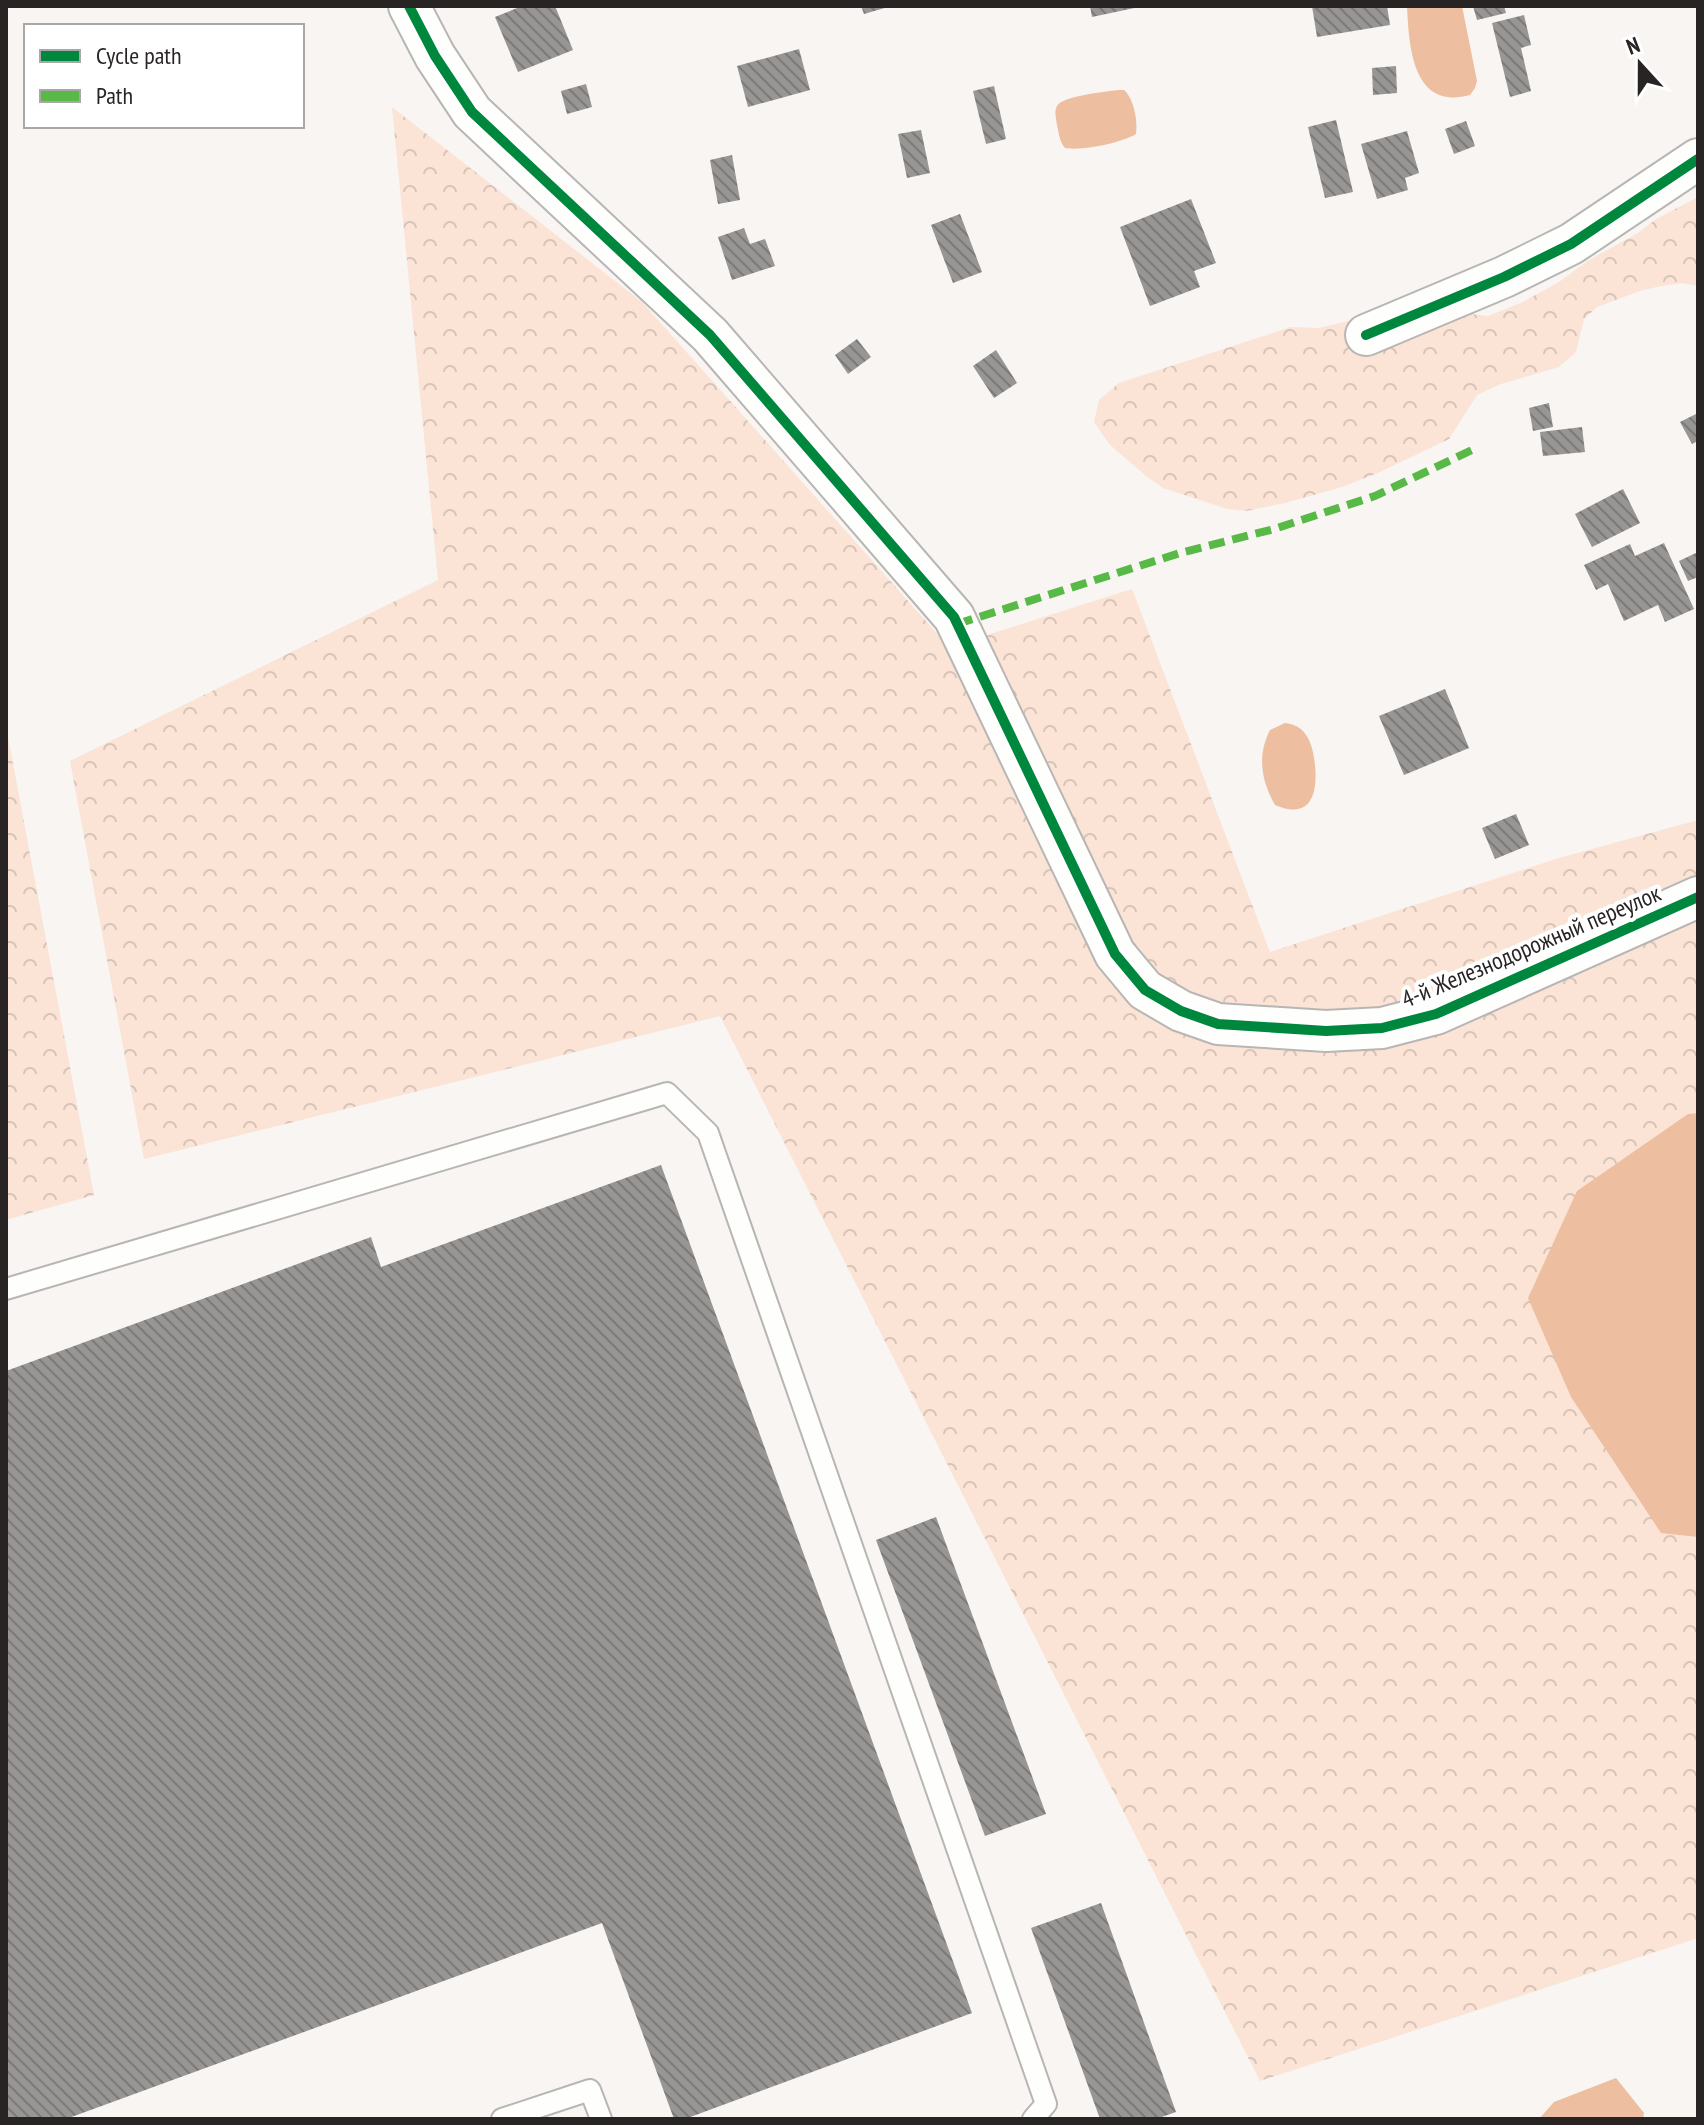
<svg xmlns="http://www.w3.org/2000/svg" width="1704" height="2125" font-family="'PT Sans Narrow',sans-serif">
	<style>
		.forest { fill: url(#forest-crowns) }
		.water { fill: #edbe9f }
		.building { fill: url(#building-back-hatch) }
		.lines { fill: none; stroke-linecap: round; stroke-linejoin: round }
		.lane-casing { stroke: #b8b6b4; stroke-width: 24 }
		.street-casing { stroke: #b8b6b4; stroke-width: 44 }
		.lane { stroke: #fefefd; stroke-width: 20 }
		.street { stroke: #fefefd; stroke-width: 40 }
		.quiet { stroke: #58b947; stroke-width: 8; stroke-dasharray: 16 8; stroke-linecap: butt }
		.cycleway-casing { stroke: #fff; stroke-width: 15 }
		.cycleway { stroke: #00873e; stroke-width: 10 }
		.labels { text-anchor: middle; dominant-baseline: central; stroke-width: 8; stroke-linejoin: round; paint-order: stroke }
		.street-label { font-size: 24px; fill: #272423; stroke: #fff }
	</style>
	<defs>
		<pattern id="forest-crowns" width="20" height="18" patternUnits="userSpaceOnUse" patternTransform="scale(2)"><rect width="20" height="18" fill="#fbe4d5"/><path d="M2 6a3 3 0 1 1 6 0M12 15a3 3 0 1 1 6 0" fill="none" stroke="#d7c3b7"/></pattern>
		<pattern id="building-back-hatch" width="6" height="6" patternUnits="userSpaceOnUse" patternTransform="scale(2)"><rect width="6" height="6" fill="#989694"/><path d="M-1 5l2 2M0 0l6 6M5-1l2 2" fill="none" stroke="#7c7a78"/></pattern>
	</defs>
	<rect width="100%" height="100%" fill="#f8f5f2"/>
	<g class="forest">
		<polygon points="392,107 642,302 949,647 1132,589 1270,952 1559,858 1698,820 1698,1113 1688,1114 1571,1397 1661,1532 1698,1537 1698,1938 1260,2081 720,1016 144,1159 70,761 438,580"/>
		<polygon points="1698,197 1698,286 1682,283 1661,286 1640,291 1597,307 1584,319 1576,352 1559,367 1501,384 1477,395 1449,439 1378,473 1342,487 1285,503 1246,511 1227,509 1163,488 1146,476 1109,444 1094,422 1099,400 1119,383 1291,327 1319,328 1356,319 1450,305 1470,314 1488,316 1521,303 1537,294 1559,282 1589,260 1638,233 1656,219"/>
		<polygon points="6,726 94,1195 6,1220"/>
	</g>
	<g class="water">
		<path d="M1407 6H1462L1477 81 1475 88 1470 95C1412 111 1409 45 1407 6Z"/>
		<path d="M1118 90H1124C1134 99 1138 121 1136 134 1121 143 1082 151 1065 148 1059 141 1059 133 1057 125 1056 118 1054 111 1057 106 1062 96 1105 92 1118 90Z"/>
		<path d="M1285 723C1294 724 1301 727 1306 735 1312 743 1314 756 1315 765 1318 795 1310 820 1275 805 1261 780 1257 756 1270 730Z"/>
		<polygon points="1698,1113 1698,1537 1661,1533 1571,1397 1528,1298 1577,1191 1688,1114"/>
		<polygon points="1616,2078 1644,2113 1643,2119 1539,2119 1554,2102"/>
	</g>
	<g class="building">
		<polygon points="522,6 555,6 573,50 518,72 495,17"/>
		<polygon points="861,6 888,6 888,7 864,14"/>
		<polygon points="1090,6 1139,6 1139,7 1092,17"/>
		<polygon points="1312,6 1387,6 1390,25 1317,37"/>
		<polygon points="1473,6 1504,6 1506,13 1477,20"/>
		<polygon points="1524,15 1531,45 1521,48 1531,91 1510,97 1492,23"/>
		<polygon points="799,49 810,90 748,107 737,66"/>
		<polygon points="1396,66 1397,93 1373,95 1372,68"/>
		<polygon points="586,84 592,107 567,114 561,91"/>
		<polygon points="994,86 1006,139 986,144 973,91"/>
		<polygon points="1336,120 1353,192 1325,198 1308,127"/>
		<polygon points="1466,121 1475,146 1454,154 1445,129"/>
		<polygon points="921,130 930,173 907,178 898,134"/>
		<polygon points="1407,131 1419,173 1405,178 1408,190 1377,199 1361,144"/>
		<polygon points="732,155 740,200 718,204 710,160"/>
		<polygon points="1191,199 1216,263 1194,271 1200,287 1150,306 1120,227"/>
		<polygon points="960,214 982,272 953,283 931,225"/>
		<polygon points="744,228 750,244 765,239 775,266 732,280 718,237"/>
		<polygon points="857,339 871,357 848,374 835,355"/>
		<polygon points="996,350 1017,383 994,398 973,366"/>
		<polygon points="1549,403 1553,427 1533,431 1529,408"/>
		<polygon points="1698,413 1698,441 1692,444 1680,422"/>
		<polygon points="1582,427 1585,452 1543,456 1540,432"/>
		<polygon points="1623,489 1640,523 1592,547 1575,514"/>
		<polygon points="1664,543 1694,609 1665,622 1658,605 1624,621 1608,584 1596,590 1584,565 1630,544 1635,556"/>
		<polygon points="1698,552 1698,577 1688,581 1679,561"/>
		<polygon points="1445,689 1469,748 1404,775 1379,716"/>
		<polygon points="1516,814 1529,845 1495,859 1482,828"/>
		<polygon points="661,1165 972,2013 685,2119 674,2119 602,1923 66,2119 6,2119 6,1371 371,1237 381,1267"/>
		<polygon points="936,1517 1046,1814 985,1836 876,1540"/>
		<polygon points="1101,1903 1176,2112 1156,2119 1100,2119 1031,1928"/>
	</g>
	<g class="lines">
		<g class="lane-casing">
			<g id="lane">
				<polyline points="6,1289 667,1093 708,1133 1046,2104 1033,2119"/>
				<polyline points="502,2119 590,2090 601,2119"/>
			</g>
		</g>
		<g class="street-casing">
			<g id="street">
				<polyline points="409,6 435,56 472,112 710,335 954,617 1115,954 1145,990 1181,1011 1218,1024 1326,1031 1382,1028 1436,1014 1698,897"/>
				<polyline points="1366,335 1504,277 1571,244 1698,159"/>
			</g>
		</g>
		<use href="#lane" class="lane"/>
		<use href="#street" class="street"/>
		<polyline class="quiet" points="957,624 1180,553 1274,529 1375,496 1474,449"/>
		<g class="cycleway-casing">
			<g id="cycleway">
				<polyline points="409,6 435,56 472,112 710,335 954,617 1115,954 1145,990 1181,1011 1218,1024 1326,1031 1382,1028 1436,1014 1698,897"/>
				<polyline points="1366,335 1504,277 1571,244 1698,159"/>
			</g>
		</g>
		<use href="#cycleway" class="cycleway"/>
	</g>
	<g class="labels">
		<g class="street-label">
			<text transform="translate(1531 946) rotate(-23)">4-й Железнодорожный переулок</text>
		</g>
	</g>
	<rect width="1704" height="2125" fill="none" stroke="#272423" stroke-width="16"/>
	<rect x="24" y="24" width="280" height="104" fill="#ffffff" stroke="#a9a7a7" stroke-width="2"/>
	<rect x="40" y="50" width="40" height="12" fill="#00873e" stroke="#a9a7a7" stroke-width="2"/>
	<text x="96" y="64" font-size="24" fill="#272423">Cycle path</text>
	<rect x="40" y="90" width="40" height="12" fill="#58b947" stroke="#a9a7a7" stroke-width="2"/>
	<text x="96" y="104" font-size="24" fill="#272423">Path</text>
	<g transform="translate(1640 64) rotate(339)" stroke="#ffffff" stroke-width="6" paint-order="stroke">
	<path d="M0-6L14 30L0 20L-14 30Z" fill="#272423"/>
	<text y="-12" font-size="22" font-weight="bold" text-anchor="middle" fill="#272423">N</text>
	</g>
</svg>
